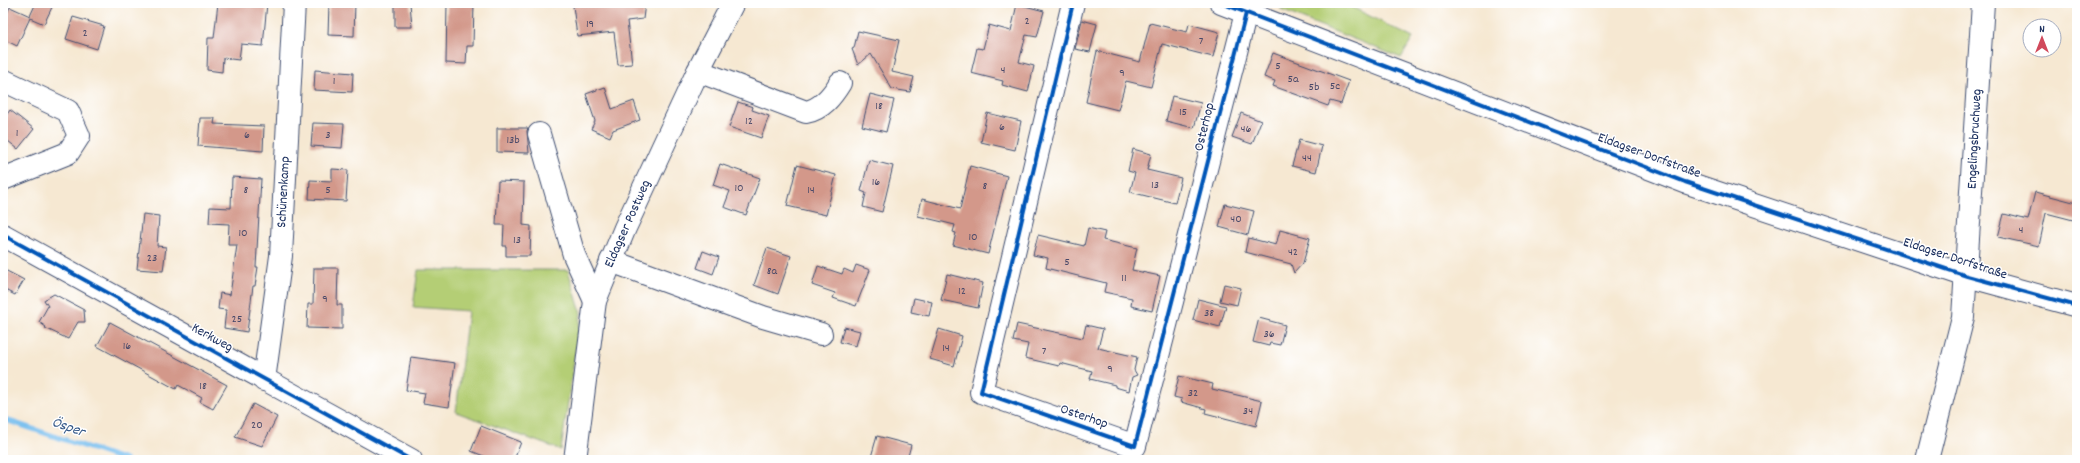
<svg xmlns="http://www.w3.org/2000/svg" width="2080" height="463" font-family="Dekko,sans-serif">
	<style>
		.green { fill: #b4ce74; stroke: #687e69 }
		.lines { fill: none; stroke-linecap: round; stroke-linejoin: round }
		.stream { stroke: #76beee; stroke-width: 5.5 }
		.building { fill: #d3988a }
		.minor-casing { stroke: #3c4b6f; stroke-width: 24 }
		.minor { stroke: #fff; stroke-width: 22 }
		.cycleway-casing { stroke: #fff; stroke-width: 6 }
		.cycleway { stroke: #0057b8; stroke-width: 4 }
		.labels { text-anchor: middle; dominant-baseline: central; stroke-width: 3; stroke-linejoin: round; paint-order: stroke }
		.number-label { font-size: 12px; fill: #494969 }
		.street-label { font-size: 14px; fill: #1b2f5e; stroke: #fff }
		.water-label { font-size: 15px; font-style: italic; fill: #365a89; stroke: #fff }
	</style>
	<rect width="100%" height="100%" fill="#fff"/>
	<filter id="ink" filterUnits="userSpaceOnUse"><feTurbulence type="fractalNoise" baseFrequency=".025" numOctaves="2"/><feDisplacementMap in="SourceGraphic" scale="8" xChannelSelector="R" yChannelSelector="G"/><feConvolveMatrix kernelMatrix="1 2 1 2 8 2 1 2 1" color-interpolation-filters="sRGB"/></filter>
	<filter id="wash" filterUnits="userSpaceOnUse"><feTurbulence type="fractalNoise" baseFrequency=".012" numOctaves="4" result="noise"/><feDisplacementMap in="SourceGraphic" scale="16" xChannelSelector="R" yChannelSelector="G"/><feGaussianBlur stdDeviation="0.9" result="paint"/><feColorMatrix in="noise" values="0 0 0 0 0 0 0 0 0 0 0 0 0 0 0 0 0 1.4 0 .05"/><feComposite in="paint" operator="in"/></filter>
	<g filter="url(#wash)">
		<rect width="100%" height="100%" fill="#f6e8d2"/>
		<g class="green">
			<polygon points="1282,3 1344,3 1413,38 1401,58 1281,10"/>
			<polygon points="418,270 568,270 581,313 561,450 456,412 468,311 413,307"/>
		</g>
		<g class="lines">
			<polyline class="stream" points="3,419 125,460"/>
		</g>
		<g id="blocks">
			<g class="building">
				<polygon points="36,3 54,3 44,24 30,18 17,46 3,39 3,21 10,7 30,16"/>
				<polygon points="218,3 267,3 263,46 241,44 239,60 223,58 222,72 207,70 208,38 214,38"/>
				<polygon points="329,3 355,3 354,36 328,35"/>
				<polygon points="395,3 410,3 412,27 395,27"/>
				<polygon points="447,3 474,3 473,46 467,46 466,64 446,63"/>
				<polygon points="599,3 645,3 643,19 627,21 632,64 618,65 614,32 577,36 573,6"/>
				<polygon points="1017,4 1044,11 1037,37 1026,35 1019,62 1034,66 1028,92 1002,85 1003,81 971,73 977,48 983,49 989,25 1011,31"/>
				<polygon points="73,17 104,26 97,49 66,39"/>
				<polygon points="1082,20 1097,24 1090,52 1075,49"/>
				<polygon points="1150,23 1187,32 1189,24 1219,32 1213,57 1162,44 1151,87 1126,81 1118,110 1086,102 1097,51 1140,62"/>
				<polygon points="858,31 899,40 892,72 914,77 910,92 892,89 871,54 858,65 852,49 854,48"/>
				<polygon points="1273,53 1349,81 1341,104 1330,101 1328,106 1273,86 1275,81 1264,77"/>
				<polygon points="315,70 353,73 352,92 314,90"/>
				<polygon points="605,87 612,109 634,101 640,120 613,130 610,137 591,129 595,121 586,94"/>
				<polygon points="870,94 894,100 886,132 862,126"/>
				<polygon points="1172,96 1201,103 1194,128 1166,121"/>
				<polygon points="738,102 753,107 752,110 769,116 761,138 729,127"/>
				<polygon points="10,110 34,129 18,149 3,137 3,120"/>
				<polygon points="987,113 1021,121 1015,150 981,142"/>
				<polygon points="1241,113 1261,121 1252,144 1232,137"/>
				<polygon points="200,118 215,118 214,124 264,126 263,151 198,146"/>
				<polygon points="313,123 344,124 342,148 311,146"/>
				<polygon points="497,128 528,128 527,131 529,153 497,152"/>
				<polygon points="1299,140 1322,146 1316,172 1292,166"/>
				<polygon points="1133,149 1151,154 1147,170 1181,178 1175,203 1130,192 1135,173 1128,171"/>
				<polygon points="869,160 893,166 882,212 863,207 866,193 861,191"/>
				<polygon points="720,164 760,178 746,215 724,207 730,191 713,185"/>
				<polygon points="797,165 836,175 826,215 787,206"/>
				<polygon points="970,166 1007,176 988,254 953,245 956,233 953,232 955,225 918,216 922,199 960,209"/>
				<polygon points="332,169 348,170 346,201 309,199 310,180 332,181"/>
				<polygon points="232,177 261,179 256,267 258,267 255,286 253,286 247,332 224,328 226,310 218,309 220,293 230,295 237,245 228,245 229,224 209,223 210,207 231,208"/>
				<polygon points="498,181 524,182 523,225 531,226 530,256 506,256 506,246 503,246 504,225 496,225"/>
				<polygon points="2035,192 2077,203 2077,221 2046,213 2039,246 1998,237 2004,214 2028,220"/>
				<polygon points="1225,204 1254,211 1248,235 1219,227"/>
				<polygon points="143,214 159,216 157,246 166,247 163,271 137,269"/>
				<polygon points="1088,228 1105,232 1103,240 1137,248 1132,270 1160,276 1152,311 1131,306 1132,298 1104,292 1106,283 1046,268 1048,258 1033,255 1038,235 1084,246"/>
				<polygon points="1280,230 1310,238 1303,263 1294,273 1291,264 1245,252 1248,238 1276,245"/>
				<polygon points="767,248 791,256 778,294 754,285"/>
				<polygon points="703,251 719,257 713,274 697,268"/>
				<polygon points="856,265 870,270 856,306 833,298 835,293 812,285 818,266 842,274 844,269 853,273"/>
				<polygon points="314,268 338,268 337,305 342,305 342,329 307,328 308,304 313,304"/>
				<polygon points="3,269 24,280 15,295 3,289"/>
				<polygon points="947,274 983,283 978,308 941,300"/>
				<polygon points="1224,284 1241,288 1237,305 1220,301"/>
				<polygon points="54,294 84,310 85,322 78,322 68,339 45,328 46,327 39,322 48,306 44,300"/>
				<polygon points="914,298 932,302 929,316 911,312"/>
				<polygon points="1198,299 1226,306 1220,327 1193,320"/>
				<polygon points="1259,318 1285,325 1280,345 1270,343 1269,346 1253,342"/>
				<polygon points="110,322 227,385 213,409 200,402 202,398 178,385 176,389 97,346"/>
				<polygon points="1017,324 1083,338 1086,325 1103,329 1098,348 1137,357 1134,370 1137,375 1132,377 1129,391 1115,387 1115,385 1090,379 1092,371 1060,363 1059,366 1025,358 1028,344 1013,341"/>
				<polygon points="844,327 860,331 856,346 840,342"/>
				<polygon points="939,329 962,336 954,366 930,359"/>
				<polygon points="411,357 455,363 449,407 423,403 425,393 406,390"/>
				<polygon points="1179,376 1213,384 1212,389 1262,401 1256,426 1205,413 1206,409 1181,402 1182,399 1174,397"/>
				<polygon points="253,404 277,417 262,446 235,437"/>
				<polygon points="481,426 521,442 514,460 494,460 471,451"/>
				<polygon points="877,436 911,445 907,460 881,460 871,457"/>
			</g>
		</g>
	</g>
	<g filter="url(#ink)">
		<use href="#blocks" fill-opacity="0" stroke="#3c4b6f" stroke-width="1"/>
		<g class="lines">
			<g class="minor-casing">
				<g id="minor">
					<polyline points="1073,3 981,392 1135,446 1246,13"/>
					<polyline points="1221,3 1685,182 1967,276 2077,306"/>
					<path d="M698 71 806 112C822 109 832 96 840 83"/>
					<polyline points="3,80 68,111 79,136 68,153 3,179"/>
					<polyline points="539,134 574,255 595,301"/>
					<polyline points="3,235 411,460"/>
					<polyline points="611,261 763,317 821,334"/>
					<polyline points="264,380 281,256 294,3"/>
					<polyline points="575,460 595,301 625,228 698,71 733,3"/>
					<polyline points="1927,460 1963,317 1983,3"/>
				</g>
			</g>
			<use href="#minor" class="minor"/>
			<g class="cycleway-casing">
				<g id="cycleway">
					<polyline points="1073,3 981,392 1135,446 1246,13"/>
					<polyline points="1221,3 1685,182 1967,276 2077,306"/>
					<polyline points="3,235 411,460"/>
				</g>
			</g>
			<use href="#cycleway" class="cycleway"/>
		</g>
	</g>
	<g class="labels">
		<g class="number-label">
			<text x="1027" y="21">2</text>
			<text x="590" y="24">19</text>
			<text x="85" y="33">2</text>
			<text x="1201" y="41">7</text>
			<text x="1278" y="66">5</text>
			<text x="1003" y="70">4</text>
			<text x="1122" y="73">9</text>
			<text x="1293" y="79">5a</text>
			<text x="334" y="81">1</text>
			<text x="1335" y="86">5c</text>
			<text x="1314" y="87">5b</text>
			<text x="879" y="106">18</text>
			<text x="1183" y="112">15</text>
			<text x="749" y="121">12</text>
			<text x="1002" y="127">6</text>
			<text x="1246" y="129">46</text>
			<text x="17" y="133">1</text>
			<text x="247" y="135">6</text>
			<text x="328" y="135">3</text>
			<text x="513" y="140">13b</text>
			<text x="1307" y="158">44</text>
			<text x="876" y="182">16</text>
			<text x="1155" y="185">13</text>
			<text x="985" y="186">8</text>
			<text x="739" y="188">10</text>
			<text x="246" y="190">8</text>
			<text x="328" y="190">5</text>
			<text x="811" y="190">14</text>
			<text x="1236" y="219">40</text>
			<text x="2021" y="230">4</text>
			<text x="243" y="233">10</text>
			<text x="973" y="237">10</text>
			<text x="517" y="240">13</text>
			<text x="1293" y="252">42</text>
			<text x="152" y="258">23</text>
			<text x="1067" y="262">5</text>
			<text x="772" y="271">8a</text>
			<text x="1124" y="278">11</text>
			<text x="962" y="291">12</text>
			<text x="325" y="299">9</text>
			<text x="1209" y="313">38</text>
			<text x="237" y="319">25</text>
			<text x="1269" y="334">36</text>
			<text x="127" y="346">16</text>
			<text x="946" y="348">14</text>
			<text x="1044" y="351">7</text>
			<text x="1110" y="369">9</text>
			<text x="203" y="386">18</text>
			<text x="1193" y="393">32</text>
			<text x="1248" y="411">34</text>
			<text x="257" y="425">20</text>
		</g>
		<g class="street-label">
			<text transform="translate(1205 127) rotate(-76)">Osterhop</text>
			<text transform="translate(1975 139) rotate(-87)">Engelingsbruchweg</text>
			<text transform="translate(1649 156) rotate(20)">Eldagser Dorfstraße</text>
			<text transform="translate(284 192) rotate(-87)">Schünenkamp</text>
			<text transform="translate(628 224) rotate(-66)">Eldagser Postweg</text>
			<text transform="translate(1955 259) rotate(18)">Eldagser Dorfstraße</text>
			<text transform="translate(212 338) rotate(29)">Kerkweg</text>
			<text transform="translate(1084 417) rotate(19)">Osterhop</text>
		</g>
		<g class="water-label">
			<text transform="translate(68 428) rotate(19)">Ösper</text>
		</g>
	</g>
	<rect width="2080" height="463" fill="none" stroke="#fff" stroke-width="16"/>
	<g transform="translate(2042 38)"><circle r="19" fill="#ffffff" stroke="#a4acbf"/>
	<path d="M0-3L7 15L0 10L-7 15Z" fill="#d1495b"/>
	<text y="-6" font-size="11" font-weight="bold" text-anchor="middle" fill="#1b2f5e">N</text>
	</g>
</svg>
